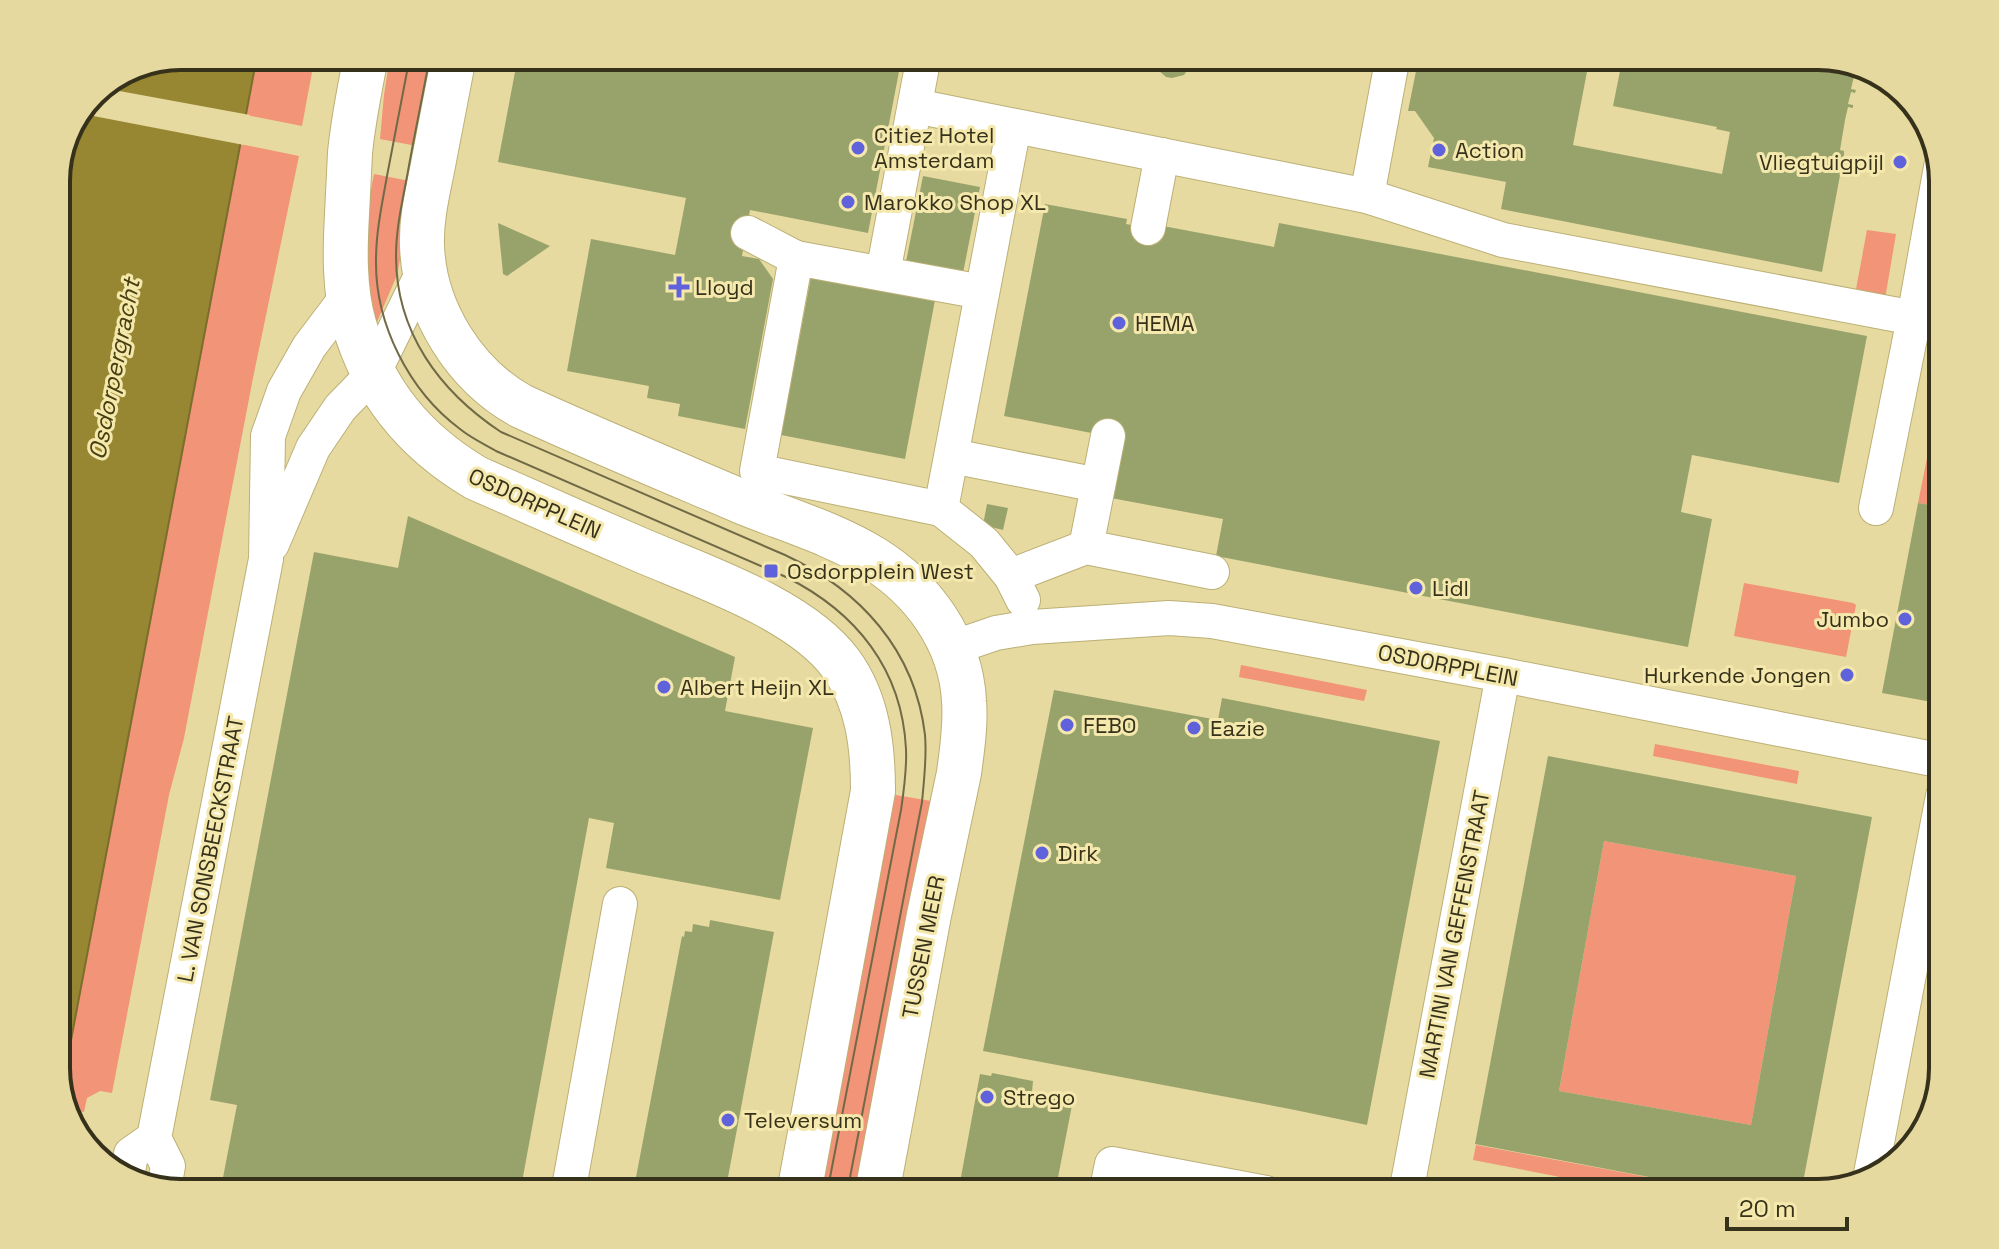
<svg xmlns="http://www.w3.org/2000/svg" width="1999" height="1249" font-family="'Space Grotesk',sans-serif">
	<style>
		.green { fill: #f19477 }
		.water { fill: #988732; stroke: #7b6d2b; stroke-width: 2 }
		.pier { fill: #e7daa0 }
		.building { fill: #98a36c; fill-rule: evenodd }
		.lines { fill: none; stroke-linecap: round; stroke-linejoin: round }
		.street-casing { stroke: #bcb076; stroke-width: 36 }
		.secondary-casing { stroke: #bcb076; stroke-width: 46 }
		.street { stroke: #fff; stroke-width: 34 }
		.secondary { stroke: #fff; stroke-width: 44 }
		.tram { stroke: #716a47; stroke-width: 2 }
		.poi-dot { fill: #5f62db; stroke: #f4e8ac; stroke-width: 3 }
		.labels { text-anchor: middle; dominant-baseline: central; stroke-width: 6; stroke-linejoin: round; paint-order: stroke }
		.poi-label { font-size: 22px; fill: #36311a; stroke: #f4e8ac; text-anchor: start }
		.street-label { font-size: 22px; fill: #36311a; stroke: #f4e8ac }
		.water-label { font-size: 24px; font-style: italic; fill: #473e0f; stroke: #f4e8ac }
		.rim { fill: none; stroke: #36311a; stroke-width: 4 }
	</style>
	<rect width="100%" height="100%" fill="#e7daa0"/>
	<g class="green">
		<polygon points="257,56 315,56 302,126 246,115"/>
		<polygon points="390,56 440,56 422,147 380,139 384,95"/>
		<polygon points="240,144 299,156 253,378 184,738 169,795 112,1093 100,1091 87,1098 84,1112 66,1109 61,1093"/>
		<polygon points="374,174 415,182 397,275 377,322 374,323 360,244"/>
		<polygon points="1867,230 1896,234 1884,305 1854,300"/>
		<polygon points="1930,443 1943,446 1943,507 1918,503"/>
		<polygon points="1744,583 1853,603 1856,605 1846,657 1734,636"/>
		<polygon points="1241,665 1367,690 1364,701 1239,677"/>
		<polygon points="1655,744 1799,771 1797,784 1653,756"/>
		<polygon points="884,793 943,803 864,1193 811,1193"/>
		<polygon points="1604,841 1796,876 1751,1125 1559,1091"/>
		<polygon points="1476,1145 1733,1193 1642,1193 1473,1160"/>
		<polygon points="1468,1180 1469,1180 1537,1193 1466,1193"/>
	</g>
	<polygon class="water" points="181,56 257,56 61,1093 56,1076 56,178 58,170 93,92"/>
	<polygon class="pier" points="103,88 250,115 244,145 83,114 93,92"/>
	<g class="building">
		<polygon points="518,56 902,56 868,233 750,210 742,256 759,259 773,279 745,429 678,416 680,404 647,398 649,386 567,371 591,239 675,255 686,198 498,162"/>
		<polygon points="1156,56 1190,56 1191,65 1184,75 1172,78 1166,77 1157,69 1155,63"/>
		<polygon points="1419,56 1590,56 1573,145 1722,174 1730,132 1716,129 1717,127 1613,106 1623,56 1818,56 1881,73 1888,80 1859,75 1859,77 1854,76 1851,89 1856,90 1855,93 1851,92 1848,104 1853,105 1853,108 1848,107 1845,120 1840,150 1844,151 1844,154 1822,272 1501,209 1506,182 1428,167 1434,138 1415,111 1408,111"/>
		<polygon points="923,176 980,187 963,273 906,262"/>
		<polygon points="1045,204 1127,219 1126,224 1163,231 1163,226 1274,247 1279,223 1867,336 1839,483 1692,455 1681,512 1712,519 1688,647 1216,556 1223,519 1111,498 1122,439 1004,416"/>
		<polygon points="498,223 550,246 507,276 503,274"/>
		<polygon points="811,277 935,300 905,459 781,435"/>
		<polygon points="1941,381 1943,381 1943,446 1930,443"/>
		<polygon points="1918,503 1943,507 1943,704 1882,693"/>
		<polygon points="987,504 1008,508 1003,530 983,525"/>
		<polygon points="408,516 735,657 725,711 813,728 780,900 606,868 614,823 589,818 520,1193 220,1193 237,1105 210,1100 314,552 398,568"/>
		<polygon points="1054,690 1218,720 1222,698 1440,741 1367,1125 1290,1109 983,1051"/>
		<path d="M1548 756 1872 817 1801 1193H1733L1475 1144ZM1604 841 1796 876 1751 1125 1559 1091Z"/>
		<polygon points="710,920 774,932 725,1193 633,1193 682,936 684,937 685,931 692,932 693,924 709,927"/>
		<polygon points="992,1073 1033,1081 1032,1092 1073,1100 1055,1193 958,1193 980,1074 991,1076"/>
	</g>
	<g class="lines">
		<g class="street-casing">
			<g id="street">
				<polyline points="915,106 1367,196 1503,240 1914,318"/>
				<polyline points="1367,196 1393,56"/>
				<polyline points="1148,228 1162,155"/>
				<polyline points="748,233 796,258"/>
				<polyline points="883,273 924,56"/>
				<polyline points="982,292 796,258 757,471 941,509 984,543 1011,576 1023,600"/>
				<polyline points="952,456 1098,485"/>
				<polyline points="1876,508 1914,318 1941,167"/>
				<polyline points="941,509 1014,126"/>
				<polyline points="272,544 313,448 340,408 373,374 424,270"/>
				<polyline points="1086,547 1108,436"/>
				<polyline points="1011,576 1086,547 1212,572"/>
				<polyline points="952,648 996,633 1032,627 1169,618 1212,621 1503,675 1943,761"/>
				<polyline points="127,1178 131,1154 154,1138"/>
				<polyline points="1870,1179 1943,796"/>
				<polyline points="164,1188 168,1166 154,1138 266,559 268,436 284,391 309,347 349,294"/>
				<polyline points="568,1193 620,904"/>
				<polyline points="1106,1193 1112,1164 1266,1193"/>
				<polyline points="1406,1193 1503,675"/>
			</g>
		</g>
		<g class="secondary-casing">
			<g id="secondary">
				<path d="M366 56C360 88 353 121 350 153 349 173 348 194 347 214 345 250 344 289 354 324 374 393 415 442 476 478 532 503 587 527 643 551 704 577 802 610 841 664 868 701 873 747 873 791L799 1193"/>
				<path d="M454 56C447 92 440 129 433 165 428 191 421 218 422 245 424 311 465 375 521 406 595 440 670 471 745 503 787 520 834 534 873 558 923 589 961 641 964 701 966 725 962 750 959 773L929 915 877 1193"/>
			</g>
		</g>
		<use href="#street" class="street"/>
		<use href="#secondary" class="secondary"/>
		<g class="tram">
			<path d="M410 56C402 96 395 136 387 176 382 204 376 232 376 260 375 324 409 391 460 429 471 438 484 444 496 451L786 577C856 612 902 669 906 749 907 770 904 790 901 810L827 1193"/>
			<path d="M430 56C423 94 415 132 408 171 403 199 396 227 396 256 396 332 439 391 501 432L785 555C860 590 915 650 925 735 927 757 924 780 922 802L847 1193"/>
		</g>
	</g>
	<g class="poi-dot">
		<circle cx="858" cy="148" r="8"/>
		<circle cx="1439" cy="150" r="8"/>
		<circle cx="1900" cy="162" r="8"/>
		<circle cx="848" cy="202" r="8"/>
		<path d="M675 275h8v8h8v8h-8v8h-8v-8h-8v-8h8z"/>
		<circle cx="1119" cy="323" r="8"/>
		<rect x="763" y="563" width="16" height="16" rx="4"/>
		<circle cx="1416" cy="588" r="8"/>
		<circle cx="1905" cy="619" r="8"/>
		<circle cx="1847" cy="675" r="8"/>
		<circle cx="664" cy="687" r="8"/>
		<circle cx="1067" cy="725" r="8"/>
		<circle cx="1194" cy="728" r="8"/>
		<circle cx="1042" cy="853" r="8"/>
		<circle cx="987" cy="1097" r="8"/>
		<circle cx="728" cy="1120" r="8"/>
	</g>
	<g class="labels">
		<g class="poi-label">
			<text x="874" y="135">Citiez Hotel<tspan x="874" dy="25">Amsterdam</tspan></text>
			<text x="1455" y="150">Action</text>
			<text x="1884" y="162" text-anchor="end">Vliegtuigpijl</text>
			<text x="864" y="202">Marokko Shop XL</text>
			<text x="695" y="287">Lloyd</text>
			<text x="1135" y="323">HEMA</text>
			<text x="787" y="571">Osdorpplein West</text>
			<text x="1432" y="588">Lidl</text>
			<text x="1889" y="619" text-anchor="end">Jumbo</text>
			<text x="1831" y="675" text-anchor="end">Hurkende Jongen</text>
			<text x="680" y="687">Albert Heijn XL</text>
			<text x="1083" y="725">FEBO</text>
			<text x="1210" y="728">Eazie</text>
			<text x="1058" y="853">Dirk</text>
			<text x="1003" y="1097">Strego</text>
			<text x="744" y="1120">Televersum</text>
		</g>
		<g class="street-label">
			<text transform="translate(535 503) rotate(24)">OSDORPPLEIN</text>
			<text transform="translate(1448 665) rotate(11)">OSDORPPLEIN</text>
			<text transform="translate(210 849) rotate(-79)">L. VAN SONSBEECKSTRAAT</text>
			<text transform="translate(1454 934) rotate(-79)">MARTINI VAN GEFFENSTRAAT</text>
			<text transform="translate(923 947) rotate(-79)">TUSSEN MEER</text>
		</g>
		<g class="water-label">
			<text transform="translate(114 369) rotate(-79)">Osdorpergracht</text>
		</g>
	</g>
	<path d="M0 0H1999V1249H0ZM181 70H1818A111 111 0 0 1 1929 181V1068A111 111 0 0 1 1818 1179H181A111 111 0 0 1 70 1068V181A111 111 0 0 1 181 70Z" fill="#e5d9a0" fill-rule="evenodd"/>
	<path class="rim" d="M181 70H1818A111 111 0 0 1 1929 181V1068A111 111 0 0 1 1818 1179H181A111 111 0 0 1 70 1068V181A111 111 0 0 1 181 70Z"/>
	<path d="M1727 1217v12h120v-12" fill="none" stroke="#36311a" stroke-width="4"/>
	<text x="1739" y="1217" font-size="24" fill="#36311a" stroke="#f4e8ac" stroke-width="6" paint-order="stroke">20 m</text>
</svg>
